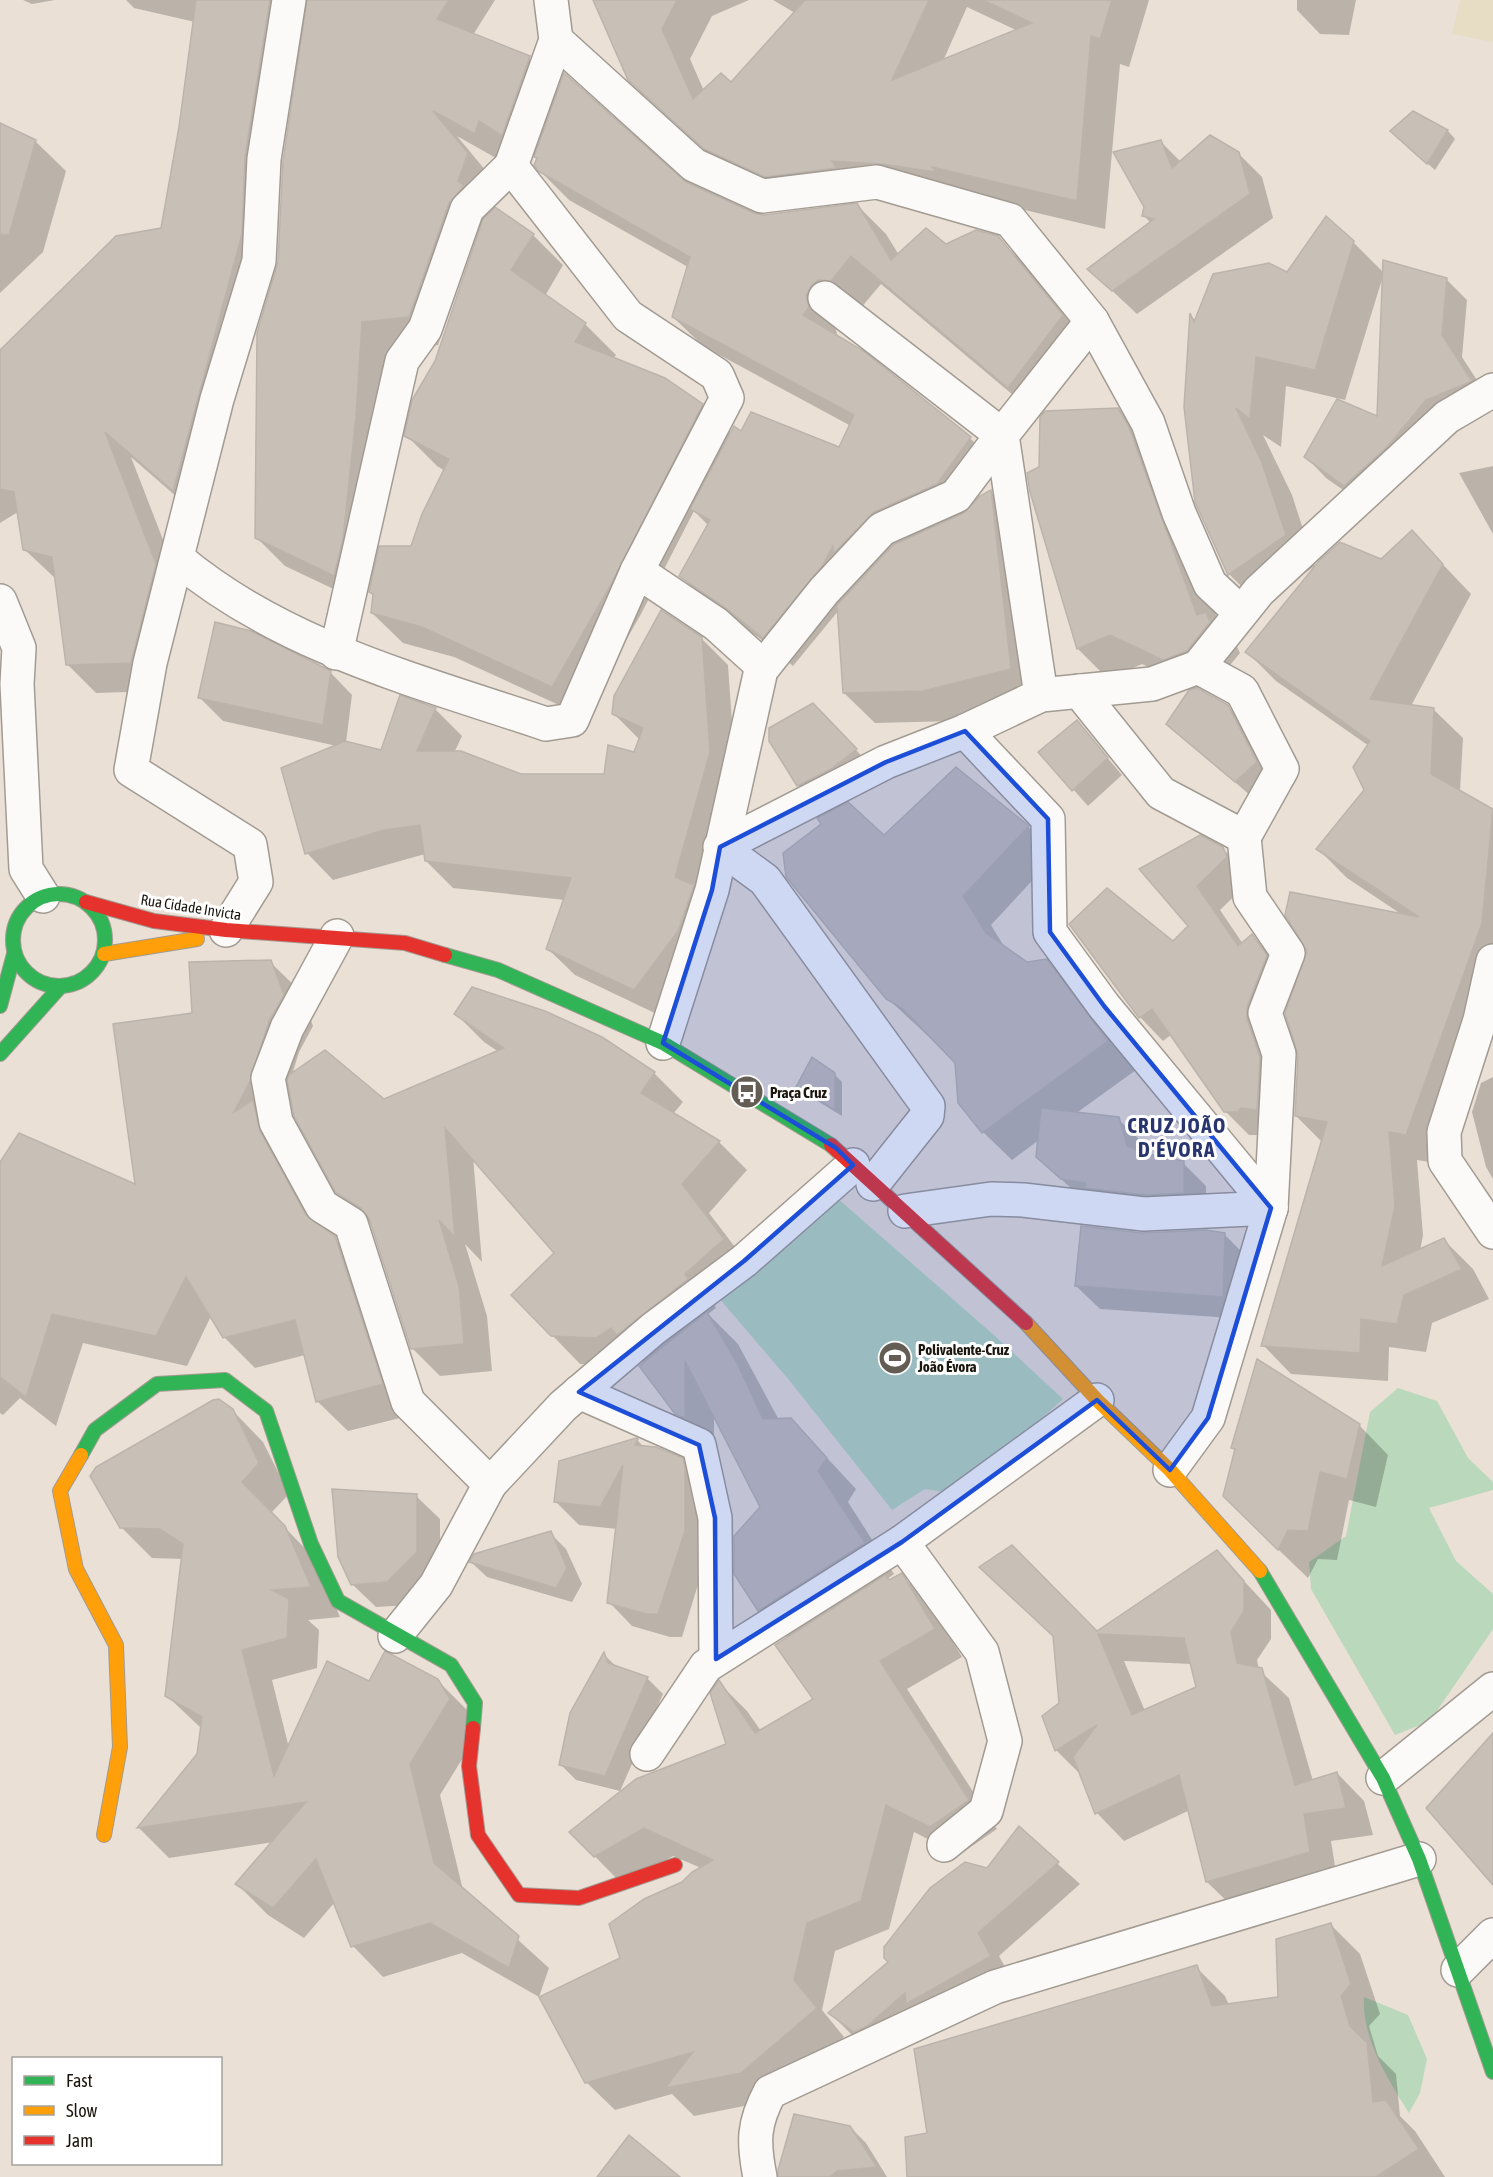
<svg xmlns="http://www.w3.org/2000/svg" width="1493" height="2177" font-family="'Asap Condensed',sans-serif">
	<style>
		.green { fill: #bad8bc }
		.sand { fill: #e7ddc4 }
		.shadow { fill: #0003; fill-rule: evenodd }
		.building { fill: #c8c0b7; stroke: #bcb4ac; stroke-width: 1.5; fill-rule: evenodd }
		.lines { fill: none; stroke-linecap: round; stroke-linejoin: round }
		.street-casing { stroke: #a29b92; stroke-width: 36 }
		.fast-casing { stroke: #a29b92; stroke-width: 16 }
		.slow-casing { stroke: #a29b92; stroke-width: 16 }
		.jam-casing { stroke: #a29b92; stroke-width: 16 }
		.street { stroke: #fcfaf9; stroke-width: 33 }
		.fast { stroke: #30b455; stroke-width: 14 }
		.slow { stroke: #ff9f0a; stroke-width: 14 }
		.jam { stroke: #e5322d; stroke-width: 14 }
		.marked { fill: #1d4ed8; fill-opacity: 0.2; stroke: #1d4ed8; stroke-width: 4.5; stroke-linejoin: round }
		.labels { text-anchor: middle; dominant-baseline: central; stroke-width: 6; stroke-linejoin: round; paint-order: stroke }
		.street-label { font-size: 15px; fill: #1c160e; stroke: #fff }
		.poi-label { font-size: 15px; font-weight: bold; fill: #1c160e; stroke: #fff; text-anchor: start }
		.district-label { font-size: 21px; font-weight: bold; letter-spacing: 1.5px; fill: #28356e; stroke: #fff }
	</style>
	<rect width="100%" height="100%" fill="#eae0d5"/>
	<g class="green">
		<polygon points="836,1197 995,1336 1063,1399 958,1494 925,1489 892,1510 789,1380 718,1297"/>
		<polygon points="1398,1388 1437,1401 1468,1458 1493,1482 1493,1490 1429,1508 1456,1561 1493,1594 1493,1629 1430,1721 1395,1735 1311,1589 1309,1562 1346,1536 1370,1412"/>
		<path d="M1364 1997 1408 2015 1427 2059 1420 2093 1409 2113C1388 2080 1361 2037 1364 1997Z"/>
	</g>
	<polygon class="sand" points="1460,0 1493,0 1493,42 1452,34"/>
	<g class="shadow">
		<polygon points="23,0 55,0 32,4"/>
		<path d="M126 0H495L473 35 529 58 560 89 685 183 754 215 764 216 857 205 886 234 899 255 997 237 1027 267 1091 345 1038 416 881 284 860 309 835 326 838 338 970 438 999 468 976 500 991 492 1021 522 1041 699 955 721 875 723 844 693 839 610 793 666 758 637 710 605 681 576 708 525 694 511 641 614 583 716 454 657 403 643 372 613 374 596 371 592 412 547 445 471 437 466 406 435 436 361 480 233 477 232 438 345 391 350 363 603 285 566 256 537 279 262 307 14 302 17 201 518 131 457 184 594 159 691 96 693 67 664 56 579 24 549 18 512 0 523V352L163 229 181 127 195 22 134 8ZM457 136 503 162 508 148 531 163 534 154 538 159 539 170 569 200 688 267 673 317 703 346 851 426 840 449 742 433 731 434 702 405 613 359 616 355 585 324 545 296 563 265 533 235 486 210 496 183Z"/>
		<path d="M595 0H749L712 16 690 59 704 91 731 84 795 13 773 0H1149L1129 67 1120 64 1105 229 957 194 735 178 630 79ZM967 7 1018 31 943 61Z"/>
		<polygon points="1297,0 1356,0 1349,35 1320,34 1297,10"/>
		<polygon points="1413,112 1448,131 1455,139 1435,170 1399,139"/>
		<polygon points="0,124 35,141 66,171 43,252 0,293"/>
		<polygon points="1160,141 1181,162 1238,153 1262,177 1273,218 1137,314 1089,269 1151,223 1144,216"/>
		<polygon points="1353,242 1384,273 1446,279 1467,300 1462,357 1491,402 1462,415 1366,506 1326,478 1306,457 1378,418 1383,276 1345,400 1286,386 1281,447 1263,435 1292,495 1315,566 1260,605 1230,575 1197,502 1191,316 1196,321"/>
		<polygon points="1118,409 1148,440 1158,457 1221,629 1236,645 1240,653 1217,681 1196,689 1227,706 1243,722 1272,779 1252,797 1167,723 1194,690 1142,664 1108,679 1078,649 1031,492 1040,467"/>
		<polygon points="1493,466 1493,534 1459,473"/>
		<polygon points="1412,532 1471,594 1411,706 1434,710 1463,738 1460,791 1493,809 1493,1000 1435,1163 1417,1160 1423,1235 1420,1251 1444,1240 1473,1269 1489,1299 1432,1323 1426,1352 1389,1347 1388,1381 1291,1374 1263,1345 1323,1143 1296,1116 1308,951 1404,916 1347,878 1318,849 1366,790 1369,746 1276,681 1247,652 1382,561"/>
		<polygon points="701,638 728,665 736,780 661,1016 575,975 548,949 565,900 453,888 426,861 425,854 333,880 307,853 337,746 223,721 200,698 329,671 352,695 346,743 382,752 435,709 462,736 454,753 521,775 605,775 635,754 640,740 613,713"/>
		<polygon points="829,721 871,766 814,801 798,785 770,740"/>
		<polygon points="1077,722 1122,775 1088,806 1040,752"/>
		<polygon points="1028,827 1056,855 991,925 1005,948 1027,964 1046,961 1075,990 1136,1070 1075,1114 1118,1119 1142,1142 1146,1155 1183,1163 1206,1186 1206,1216 1086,1202 1037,1157 1039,1140 1012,1160 983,1132 956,1062 887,998 884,837"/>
		<polygon points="1222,848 1246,872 1250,881 1220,910 1243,944 1252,936 1275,959 1262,1135 1249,1135 1225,1111 1172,1034 1163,1041 1140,1017 1071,924 1174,943 1190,926 1142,870"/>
		<polygon points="270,962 301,992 313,1026 299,1052 292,1075 384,1101 499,1052 484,1042 456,1014 601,1038 654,1073 683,1102 673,1114 719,1142 747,1170 709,1213 751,1268 713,1303 716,1308 708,1314 738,1344 779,1420 791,1419 856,1489 848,1502 894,1574 887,1579 890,1581 901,1575 930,1603 962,1657 907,1689 997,1829 959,1855 914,1832 889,1929 835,1951 822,2010 844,2037 769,2101 694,2116 672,2094 615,2110 586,2082 622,1959 682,1884 701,1868 673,1856 623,1885 571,1832 728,1745 719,1683 747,1711 761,1731 815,1699 788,1638 759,1610 762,1508 714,1415 714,1447 707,1444 676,1413 639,1356 625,1365 580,1364 552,1335 556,1254 473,1157 482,1262 465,1244 487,1316 492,1371 440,1376 412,1348 372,1225 337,1192 289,1082 280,1111 290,1163 328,1233 365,1268 412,1415 348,1431 317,1401 305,1355 255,1368 224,1337 211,1316 187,1366 83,1343 56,1426 20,1398 3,1415 0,1413 0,1165 137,1186 193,1014"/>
		<polygon points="834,1074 842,1082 842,1116 806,1094 798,1087"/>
		<polygon points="1493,1077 1493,1179 1486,1167 1472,1112 1481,1083"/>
		<polygon points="1142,1234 1224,1234 1248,1258 1246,1319 1100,1309 1076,1286"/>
		<polygon points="232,1410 263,1442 289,1494 271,1513 315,1559 340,1617 308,1620 319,1630 317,1668 272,1680 289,1748 369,1683 437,1680 468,1711 480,1730 440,1795 463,1890 549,1968 539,1997 462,1953 383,1977 353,1946 335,1902 304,1938 268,1915 237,1884 274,1842 169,1858 139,1828 198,1754 202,1729 166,1695 182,1559 152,1558 121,1527"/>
		<polygon points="1359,1425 1388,1455 1376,1507 1349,1500 1337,1560 1318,1559 1308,1578 1254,1526 1236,1451 1232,1448"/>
		<polygon points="637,1440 644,1447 682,1460 706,1483 707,1555 682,1637 670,1637 632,1626 609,1602 617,1529 579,1525 556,1502"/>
		<polygon points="416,1496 440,1519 440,1576 410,1605 376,1607 352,1584"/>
		<polygon points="550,1533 566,1549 582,1584 572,1602 487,1577 471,1562"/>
		<path d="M1217 1552 1271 1610V1639L1257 1660 1259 1670 1289 1698 1313 1781 1337 1773 1364 1801 1373 1835 1331 1841 1337 1879 1235 1909 1207 1882 1190 1810 1124 1841 1097 1813 1082 1776 1056 1750 1061 1703 1055 1638 1009 1595 1096 1632ZM1124 1661 1192 1664 1198 1688 1145 1711Z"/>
		<polygon points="604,1655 617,1667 647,1678 663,1694 620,1791 576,1780 560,1764"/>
		<polygon points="1019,1829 1080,1884 999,1956 1011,1978 876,2053 851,2034 830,2013 890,1962 987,1870"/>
		<polygon points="1331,1925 1360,1954 1380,2014 1369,2026 1378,2056 1396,2074 1400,2116 1415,2131 1445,2177 909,2177 929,2134 1196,1967 1225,1996 1229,2005 1280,1999"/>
		<polygon points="850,2127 866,2143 887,2177 785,2177"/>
	</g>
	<g class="building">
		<polygon points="196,0 270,0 245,156 242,234 173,491 105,432 156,564 131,663 66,665 52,557 23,550 14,492 0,489 0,350 116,236 161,228 179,127"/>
		<polygon points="307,0 449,0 437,19 530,56 502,136 479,121 475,134 433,111 468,153 458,181 464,186 449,203 409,317 362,322 356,415 343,539 334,576 255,538 257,333 278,262 283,161"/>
		<polygon points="593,0 677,0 662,29 693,99 721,73 731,82 805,0 929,0 892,80 1032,23 983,0 1112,0 1100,39 1091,36 1077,201 932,167 936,172 882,164 832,161 836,168 765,177 704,149 628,80"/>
		<polygon points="564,73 686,182 754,213 764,215 857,203 891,260 926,228 946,244 976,230 998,236 1063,315 1008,388 851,256 831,281 818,280 811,286 806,296 809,307 803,315 865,352 971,437 937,484 874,512 834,553 833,546 822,566 763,638 727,609 679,576 710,520 690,509 734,426 741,431 751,412 839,447 854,415 672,317 690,257 538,171 534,165 537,158 534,157"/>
		<polygon points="1413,111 1448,130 1427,164 1390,131"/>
		<polygon points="0,123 36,140 9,235 0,234"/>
		<polygon points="1210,135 1239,152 1250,194 1112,291 1087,269 1154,219 1142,216 1144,207 1113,152 1161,140 1172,168"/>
		<polygon points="495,207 534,234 511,270 586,323 575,342 665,378 703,404 611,584 552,687 422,627 371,613 373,594 369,592 379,546 411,546 422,514 449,459 404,436 412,400 435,361 483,219"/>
		<polygon points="1326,216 1354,241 1315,370 1256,357 1250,419 1236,408 1262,463 1286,535 1228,575 1195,502 1184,407 1190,313 1194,322 1213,274 1269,263 1287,272"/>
		<polygon points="1383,260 1447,278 1442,335 1472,381 1426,400 1387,447 1344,486 1304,457 1337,399 1377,416"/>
		<polygon points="1118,408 1128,425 1197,615 1206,612 1210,622 1187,651 1163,660 1110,635 1077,649 1030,492 1027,473 1039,467 1040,417 1045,411"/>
		<polygon points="991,490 1011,669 923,691 843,693 837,605 893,545 964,513 980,496"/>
		<polygon points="1412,530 1443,564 1370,699 1434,708 1431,774 1493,809 1482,923 1406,1135 1389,1132 1395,1206 1382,1266 1444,1238 1462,1269 1404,1295 1397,1324 1361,1319 1360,1353 1261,1346 1327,1122 1295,1116 1298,1055 1285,1013 1307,951 1285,915 1290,892 1419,917 1316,849 1364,790 1353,767 1370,741 1245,652 1319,561 1340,542 1381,559"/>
		<polygon points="661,610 702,637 710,752 675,877 694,885 678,931 634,990 546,949 571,878 425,861 420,825 384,830 305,854 281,768 345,741 381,750 400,695 436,708 417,751 461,751 521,774 604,774 608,745 634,752 643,728 612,714 614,696"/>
		<polygon points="215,622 251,631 331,671 323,725 198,698"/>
		<polygon points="1197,688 1228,705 1257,762 1235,782 1166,724 1189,690"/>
		<polygon points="813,703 857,749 831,769 797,786 769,741 769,728"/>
		<polygon points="1077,720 1108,758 1072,791 1038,752"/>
		<polygon points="956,767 1029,826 963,896 986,933 1027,962 1047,959 1108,1041 982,1133 958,1103 955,1063 902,1008 886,999 786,877 783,853 821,824 817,818 848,802 884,835"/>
		<polygon points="1200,835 1223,847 1227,857 1197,886 1238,946 1252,934 1267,955 1247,1007 1247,1019 1260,1057 1257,1110 1241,1108 1238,1112 1224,1112 1152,1009 1139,1018 1069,924 1107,888 1173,941 1188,926 1139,869"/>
		<polygon points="271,960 284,995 269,1021 250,1081 234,1112 253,1100 260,1131 306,1215 335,1236 383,1384 316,1402 295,1320 223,1338 186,1277 156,1336 52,1314 26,1397 0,1377 0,1162 19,1133 135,1184 113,1024 192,1013 189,962"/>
		<polygon points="472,987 545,1011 602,1037 655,1072 641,1093 720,1141 682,1184 724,1239 685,1274 688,1279 617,1335 611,1328 596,1338 551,1336 511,1295 554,1253 445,1128 455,1237 439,1220 459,1286 464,1344 411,1349 369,1218 361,1208 336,1193 294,1116 287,1080 289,1075 325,1050 384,1099 504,1048 454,1014"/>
		<polygon points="812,1057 835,1073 835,1110 796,1087"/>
		<polygon points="1041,1108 1119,1117 1127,1146 1144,1153 1184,1161 1184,1193 1145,1195 1085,1188 1086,1183 1061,1179 1036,1157"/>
		<polygon points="1081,1226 1142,1233 1206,1230 1225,1233 1223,1297 1075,1286"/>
		<polygon points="707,1312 737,1363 763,1419 791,1418 827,1458 818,1471 865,1543 758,1611 734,1574 734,1536 760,1507 685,1361 685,1418 675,1414 639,1366"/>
		<polygon points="1257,1359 1360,1424 1347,1479 1320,1472 1308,1531 1288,1530 1278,1550 1223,1496 1235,1449 1231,1448"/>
		<polygon points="219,1399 233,1409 259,1463 242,1482 285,1526 311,1587 272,1590 289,1599 287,1638 242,1650 274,1776 327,1661 369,1681 385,1651 438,1679 450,1699 410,1764 434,1863 519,1936 509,1968 430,1923 351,1947 316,1859 273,1908 235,1884 306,1802 137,1828 197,1754 202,1717 165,1696 183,1544 160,1529 120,1528 90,1476 96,1467 213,1400"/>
		<polygon points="636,1438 638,1439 635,1445 656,1447 683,1458 685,1467 685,1531 658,1614 646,1614 607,1603 623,1465 600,1507 554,1502 559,1461"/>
		<polygon points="332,1489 417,1494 417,1552 387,1582 351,1585 338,1557"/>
		<polygon points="551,1531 567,1568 556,1588 469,1562 474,1554"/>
		<path d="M1012 1545 1097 1631 1217 1550 1244 1581V1611L1231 1632 1237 1663 1262 1668 1295 1785 1337 1772 1346 1808 1304 1814 1310 1852 1206 1882 1179 1775 1095 1814 1073 1757 1097 1725 1055 1751 1042 1716 1059 1703 1053 1636 979 1567ZM1098 1634 1184 1638 1196 1687 1132 1715Z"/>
		<polygon points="902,1573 935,1629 880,1661 969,1800 930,1827 886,1805 861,1901 807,1923 794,1980 817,2008 741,2073 665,2088 693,2052 585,2083 539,1997 620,1958 609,1924 644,1899 682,1882 692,1872 713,1860 644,1828 594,1857 569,1832 636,1779 726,1744 710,1693 719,1680 755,1733 813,1699 775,1645 885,1575 889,1580"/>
		<polygon points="604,1652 608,1663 648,1677 605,1776 559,1765 570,1713"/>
		<polygon points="1493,1733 1493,1885 1426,1808"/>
		<polygon points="1019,1826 1059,1862 978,1933 991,1956 906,2004 905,1993 867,2026 854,2032 828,2013 888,1962 884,1958 884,1947 930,1888 965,1862 987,1868"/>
		<polygon points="1331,1923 1351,1984 1341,1996 1350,2026 1367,2043 1373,2102 1386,2100 1419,2149 1376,2177 907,2177 905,2137 927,2133 914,2049 1197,1965 1212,2006 1278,1997 1276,1939"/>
		<polygon points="794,2114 850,2126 877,2167 837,2171 830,2177 778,2177 778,2170"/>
		<polygon points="629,2135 680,2177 597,2177"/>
	</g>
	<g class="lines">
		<g class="street-casing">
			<g id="street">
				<polyline points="556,40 694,165 762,196 877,182 1010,220 1092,321 1002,435 1041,695"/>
				<polyline points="1092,321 1148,423 1179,513 1210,584 1241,613"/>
				<path d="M178 559C283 647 419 681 546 724L572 720 637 571 727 398 717 375 628 316 511 166 556 40 551 0"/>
				<polyline points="637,571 716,624 758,662 761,670"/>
				<polyline points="0,601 19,648 17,684 26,869 43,896"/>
				<polyline points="336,653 402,361 425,329 467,209 511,166"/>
				<polyline points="1198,667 1242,691 1282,769 1244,837"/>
				<polyline points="1079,691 1161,793 1244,837 1250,897 1288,953 1265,1013 1279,1054 1271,1208"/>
				<polyline points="965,731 1048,819 1050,932 1104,1006 1271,1208"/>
				<polyline points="226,930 256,882 250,845 131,770 150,663 217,399 259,261 264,159 289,0"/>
				<polyline points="337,936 287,1028 268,1078 276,1122 322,1206 351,1224 408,1402 490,1484"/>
				<polyline points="1493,961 1480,1020 1444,1132 1445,1161 1493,1232"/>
				<polyline points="663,1043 712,890 761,670 824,591 882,529 956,496 1002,435 825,298"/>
				<polyline points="873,1184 927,1116 928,1106 765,880 720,847 886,762 965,731 1041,695 1152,684 1198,667 1259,591 1447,417 1493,390"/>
				<polyline points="905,1211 991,1199 1023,1200 1144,1214 1271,1208 1208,1418 1170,1470"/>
				<polyline points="579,1392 699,1445 715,1518 716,1659"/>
				<polyline points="395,1636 436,1585 490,1484 563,1406 653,1329 744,1261 853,1165"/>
				<polyline points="647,1754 706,1666 902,1542"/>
				<polyline points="1383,1778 1493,1689"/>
				<polyline points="944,1845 986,1811 1005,1741 982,1652 902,1542 1097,1400"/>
				<polyline points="1458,1970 1493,1935"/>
				<path d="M760 2177C753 2142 753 2124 770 2092L995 1987 1419 1859"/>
			</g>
		</g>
		<g class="fast-casing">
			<g id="fast">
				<circle cx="59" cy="940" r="46"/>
				<polyline points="445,955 498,970 663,1043 831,1145"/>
				<polyline points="0,1006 14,954"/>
				<polyline points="0,1054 60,987"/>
				<polyline points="81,1455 95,1430 157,1384 225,1380 266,1411 311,1544 338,1601 451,1665 475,1703 473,1728"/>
				<polyline points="1260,1571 1383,1778 1419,1859 1493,2072"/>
			</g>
		</g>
		<g class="slow-casing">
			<g id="slow">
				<polyline points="104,954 197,939"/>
				<polyline points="1026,1323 1097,1400 1170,1470 1260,1571"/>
				<polyline points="81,1455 60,1491 76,1569 116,1645 120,1747 104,1835"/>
			</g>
		</g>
		<g class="jam-casing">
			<g id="jam">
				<polyline points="86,902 154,921 226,930 405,943 445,955"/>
				<polyline points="831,1145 1026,1323"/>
				<polyline points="473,1728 469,1766 478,1835 519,1895 579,1898 675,1865"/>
			</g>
		</g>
		<use href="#street" class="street"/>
		<use href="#fast" class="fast"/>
		<use href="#slow" class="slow"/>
		<use href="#jam" class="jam"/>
	</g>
	<path class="marked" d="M965 731 1048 819 1050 932 1104 1006 1271 1208 1208 1418 1170 1470 1097 1400 902 1542 716 1659 715 1518 699 1445 579 1392 744 1261 853 1165 836 1148 663 1043 712 890 720 847 886 762Z"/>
	<defs>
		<g id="bus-disc" transform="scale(1.725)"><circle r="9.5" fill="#645d54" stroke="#fff"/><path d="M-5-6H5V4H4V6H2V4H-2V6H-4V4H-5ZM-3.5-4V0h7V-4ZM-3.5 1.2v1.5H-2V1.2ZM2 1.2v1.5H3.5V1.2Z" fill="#fff"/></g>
		<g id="stadium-disc" transform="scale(1.725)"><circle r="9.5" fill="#645d54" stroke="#fff"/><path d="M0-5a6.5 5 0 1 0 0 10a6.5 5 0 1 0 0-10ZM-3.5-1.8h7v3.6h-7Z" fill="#fff"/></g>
	</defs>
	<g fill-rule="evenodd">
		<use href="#bus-disc" x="747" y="1092"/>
		<use href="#stadium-disc" x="895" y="1358"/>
	</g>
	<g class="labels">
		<g class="street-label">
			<text transform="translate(191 907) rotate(9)">Rua Cidade Invicta</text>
		</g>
		<g class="poi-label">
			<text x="770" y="1092">Praça Cruz</text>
			<text x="918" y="1349">Polivalente-Cruz<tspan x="918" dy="17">João Évora</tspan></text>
		</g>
		<g class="district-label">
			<text x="1177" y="1125">CRUZ JOÃO<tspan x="1177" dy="24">D'ÉVORA</tspan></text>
		</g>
	</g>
	<rect x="12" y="2057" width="210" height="108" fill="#ffffff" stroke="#a4a29f" stroke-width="1.5"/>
	<rect x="24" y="2076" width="30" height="9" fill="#30b455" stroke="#a4a29f" stroke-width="1.5"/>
	<text x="66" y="2087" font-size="18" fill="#1c160e">Fast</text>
	<rect x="24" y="2106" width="30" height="9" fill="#ff9f0a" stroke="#a4a29f" stroke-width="1.5"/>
	<text x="66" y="2117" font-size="18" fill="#1c160e">Slow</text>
	<rect x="24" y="2136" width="30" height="9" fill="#e5322d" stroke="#a4a29f" stroke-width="1.5"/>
	<text x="66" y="2147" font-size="18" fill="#1c160e">Jam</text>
</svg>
